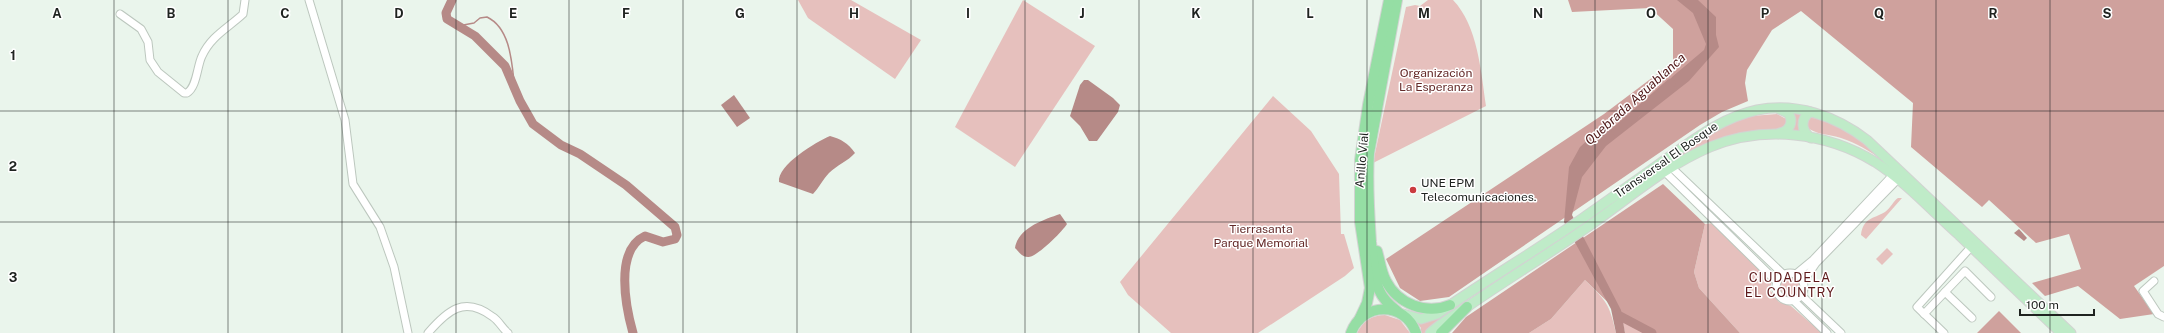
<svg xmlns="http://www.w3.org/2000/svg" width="2164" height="333" font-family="'Public Sans',sans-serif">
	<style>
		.green { fill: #e6c0bd }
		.forest { fill: #cfa19d }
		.water { fill: #b68a87 }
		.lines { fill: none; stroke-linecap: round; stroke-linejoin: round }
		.stream { stroke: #b68a87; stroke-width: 1.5 }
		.river { stroke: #b68a87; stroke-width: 9 }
		.minor-casing { stroke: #bcc7be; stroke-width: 9 }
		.major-casing { stroke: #d2d3d2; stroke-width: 11 }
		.highway-casing { stroke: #d2d3d2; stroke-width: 12 }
		.minor { stroke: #fff; stroke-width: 7 }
		.major { stroke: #bfebc8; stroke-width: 9 }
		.highway { stroke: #95dea4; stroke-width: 10 }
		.grid { fill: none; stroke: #1f2320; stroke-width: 1; stroke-opacity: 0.55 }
		.poi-dot { fill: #ca3b3f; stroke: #fff; stroke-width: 1.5 }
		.labels { text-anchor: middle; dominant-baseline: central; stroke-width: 3; stroke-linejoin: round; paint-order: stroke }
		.park-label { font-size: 12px; fill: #642a29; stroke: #fff }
		.street-label { font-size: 12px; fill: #1f2320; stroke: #fff }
		.poi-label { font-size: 12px; fill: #1f2320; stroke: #fff; text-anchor: start }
		.water-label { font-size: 13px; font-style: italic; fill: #501818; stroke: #fff }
		.neighbourhood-label { font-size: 13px; letter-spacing: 1px; fill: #5e1a1b; stroke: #fff }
		.grid-label { font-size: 13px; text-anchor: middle; font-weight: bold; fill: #1f2320; stroke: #fff; stroke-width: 3; stroke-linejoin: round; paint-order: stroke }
	</style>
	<rect width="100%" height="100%" fill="#eaf5ec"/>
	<g class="green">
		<polygon points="798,0 851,0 921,40 895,79 808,18"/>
		<polygon points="1023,0 1095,46 1015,167 955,127"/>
		<path d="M1428 0H1453C1478 26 1481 72 1486 106L1373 163 1406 7 1415 5 1420 6Z"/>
		<polygon points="1273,96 1311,131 1339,174 1341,234 1344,234 1354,268 1345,276 1258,333 1171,333 1128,295 1120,282"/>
		<polygon points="1787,110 1807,113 1805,134 1789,132"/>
		<path d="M1777 114 1788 120 1784 128 1736 134 1660 170C1685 152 1721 122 1752 116 1760 115 1769 115 1777 114Z"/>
		<path d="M1809 118C1839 117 1863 141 1882 160 1870 151 1856 143 1841 138 1830 134 1814 135 1806 126V122Z"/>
		<path d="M1898 198H1902L1866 239 1861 235C1863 218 1873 219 1885 212 1891 208 1893 201 1898 198Z"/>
		<polygon points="1713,223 1772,281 1770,290 1779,302 1791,306 1822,333 1740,333 1699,288 1694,272 1705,224"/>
		<polygon points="1887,248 1893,254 1882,265 1876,259"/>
		<circle cx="1790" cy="287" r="11"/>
		<path d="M1585 280C1607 302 1609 303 1616 333H1529L1551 319Z"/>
		<polygon points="1448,312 1446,316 1425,333 1421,333 1421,328 1415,320 1427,322"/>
		<path d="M1385 315 1400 320 1410 333H1357C1363 321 1372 315 1385 315Z"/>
		<polygon points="1622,319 1650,333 1625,333"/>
	</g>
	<g class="forest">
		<polygon points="1568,0 2164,0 2164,266 2134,286 2154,314 2120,319 2078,286 2045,296 2032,283 2081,269 2069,234 2036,243 1989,200 1982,207 1911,147 1913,103 1801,11 1772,30 1747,70 1745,83 1748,101 1722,112 1700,125 1449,297 1420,301 1400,288 1386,259 1604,114 1673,62 1673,29 1650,8 1572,12"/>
		<polygon points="1663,184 1705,224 1694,272 1699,288 1740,333 1652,333 1623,317 1585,280 1551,319 1529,333 1452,333 1466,317"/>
		<polygon points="1999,311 2021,333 1977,333"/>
	</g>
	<g class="water">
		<polygon points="1677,0 1698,0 1716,17 1716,35 1719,47 1689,81 1606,146 1582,177 1572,215 1621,310 1625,333 1616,333 1611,309 1564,222 1569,167 1580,147 1590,138 1639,117 1657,98 1672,77 1704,50 1706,44 1693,13"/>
		<polygon points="1084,80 1088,80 1113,98 1120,105 1118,112 1097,141 1089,141 1080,126 1070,116 1080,85"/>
		<polygon points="734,95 750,118 737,127 721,105"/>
		<path d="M830 136C841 139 848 143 855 153 848 161 837 165 829 173 823 179 819 188 813 194L779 182C777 165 816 142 830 136Z"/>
		<path d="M1060 214 1067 224C1062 232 1036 258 1028 257 1022 257 1019 252 1015 248 1018 228 1043 220 1060 214Z"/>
		<polygon points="2019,229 2027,238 2024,241 2014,233"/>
	</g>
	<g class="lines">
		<path class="stream" d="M458 26 474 23 480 18 487 17C512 29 512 67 515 91"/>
		<g class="river">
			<path d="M452 0 446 13 447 19 475 36 505 66 520 101 533 124 561 145 580 154 626 185 675 227 677 235 675 239 663 242 645 236C614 250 626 308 633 333"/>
			<polyline points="1616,131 1671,83"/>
			<polyline points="1618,315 1652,333"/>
		</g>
		<g class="minor-casing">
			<g id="minor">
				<polyline points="309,0 345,120 353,184 380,227 394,267 408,333"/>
				<path d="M120 14 141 29 148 42 150 60 158 72 184 93H187C197 87 197 66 202 56 211 36 228 28 243 14L245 0"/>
				<polyline points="1671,167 1783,274"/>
				<polyline points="1665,172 1777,282"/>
				<circle cx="1790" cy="287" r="14"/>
				<polyline points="1796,274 1813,260 1892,176"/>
				<polyline points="2154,281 2143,291 2158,314 2164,317"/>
				<polyline points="1803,282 1816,263 1897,180"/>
				<polyline points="1945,292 1972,318"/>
				<polyline points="1801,295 1841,333"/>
				<polyline points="1793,300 1827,333"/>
				<polyline points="1924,314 1965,271 1991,297"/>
				<path d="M428 333C447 311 464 295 493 317 499 321 502 328 508 333"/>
				<polyline points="1944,333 1917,307 1971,247"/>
			</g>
		</g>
		<g class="major-casing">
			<g id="major">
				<path d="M1779 109 1788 113C1794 121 1790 131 1780 133"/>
				<path d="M1810 112C1800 119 1801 131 1811 138"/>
				<path d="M1403 314 1421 319 1437 314C1485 281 1535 251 1583 218 1610 199 1636 181 1662 162 1692 141 1720 118 1757 110 1796 102 1836 116 1867 140L2071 333"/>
				<path d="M1430 333C1441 323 1454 315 1467 307 1507 279 1549 254 1589 226 1628 199 1665 166 1710 147 1764 125 1826 132 1875 162 1906 182 1932 211 1959 235 1993 268 2027 300 2061 333"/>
			</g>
		</g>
		<g class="highway-casing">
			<g id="highway">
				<path d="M1377 251C1380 261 1381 272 1386 281 1398 304 1426 315 1450 305"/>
				<path d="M1397 311C1389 305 1383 299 1379 290 1373 275 1373 258 1371 242 1369 212 1367 183 1369 153L1397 0"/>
				<polyline points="1359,320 1367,303 1370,288 1360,222 1360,160 1368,105 1389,0"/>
				<path d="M1351 333C1362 302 1405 301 1416 333"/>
				<polyline points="1441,333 1467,307"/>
			</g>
		</g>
		<use href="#minor" class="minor"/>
		<use href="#major" class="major"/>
		<use href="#highway" class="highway"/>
	</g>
	<path class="grid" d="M114 0V333M228 0V333M342 0V333M456 0V333M569 0V333M683 0V333M797 0V333M911 0V333M1025 0V333M1139 0V333M1253 0V333M1367 0V333M1481 0V333M1595 0V333M1708 0V333M1822 0V333M1936 0V333M2050 0V333M0 111H2164M0 222H2164"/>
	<circle class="poi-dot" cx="1413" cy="190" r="4"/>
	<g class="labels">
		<g class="park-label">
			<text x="1436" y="73">Organización<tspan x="1436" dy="14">La Esperanza</tspan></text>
			<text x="1261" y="229">Tierrasanta<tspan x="1261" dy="14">Parque Memorial</tspan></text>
		</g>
		<g class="street-label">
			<text transform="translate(1362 160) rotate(-85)">Anillo Víal</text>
			<text transform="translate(1666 160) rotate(-35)">Transversal El Bosque</text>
		</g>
		<g class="poi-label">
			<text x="1421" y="183">UNE EPM<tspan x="1421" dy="14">Telecomunicaciones.</tspan></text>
		</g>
		<g class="water-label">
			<text transform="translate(1635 99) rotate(-42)">Quebrada Aguablanca</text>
		</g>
		<g class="neighbourhood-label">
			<text x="1790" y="277">CIUDADELA<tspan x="1790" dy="15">EL COUNTRY</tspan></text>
		</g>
	</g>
	<g class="grid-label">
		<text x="57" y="18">A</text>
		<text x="171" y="18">B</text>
		<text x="285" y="18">C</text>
		<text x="399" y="18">D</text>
		<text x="513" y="18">E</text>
		<text x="626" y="18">F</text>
		<text x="740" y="18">G</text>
		<text x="854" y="18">H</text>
		<text x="968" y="18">I</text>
		<text x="1082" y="18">J</text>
		<text x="1196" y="18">K</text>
		<text x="1310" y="18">L</text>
		<text x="1424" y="18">M</text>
		<text x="1538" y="18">N</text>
		<text x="1651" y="18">O</text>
		<text x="1765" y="18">P</text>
		<text x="1879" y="18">Q</text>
		<text x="1993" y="18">R</text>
		<text x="2107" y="18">S</text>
		<text x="13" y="60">1</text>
		<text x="13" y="171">2</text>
		<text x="13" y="282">3</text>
	</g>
	<path d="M2020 309v6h74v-6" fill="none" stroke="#1f2320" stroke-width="2"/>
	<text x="2026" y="309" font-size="12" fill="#1f2320" stroke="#ffffff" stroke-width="3" paint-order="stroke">100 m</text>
</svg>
